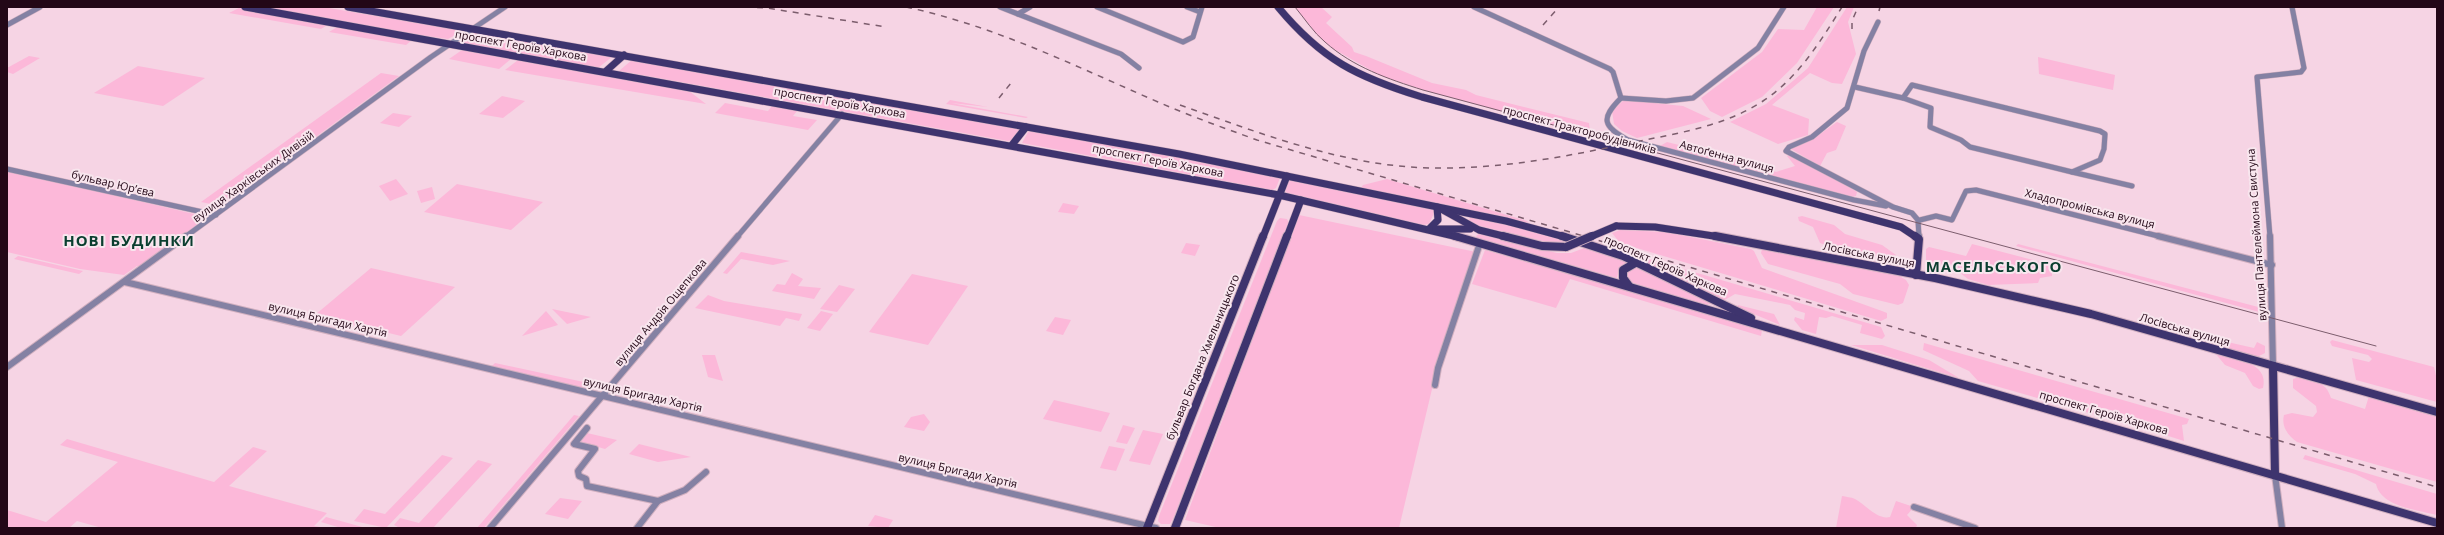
<svg xmlns="http://www.w3.org/2000/svg" width="2444" height="535" font-family="'Open Sans',sans-serif">
	<style>
		.green { fill: #fcb8d9 }
		.lines { fill: none; stroke-linecap: round; stroke-linejoin: round }
		.minor-far1-casing { stroke: #d0afbf; stroke-width: 6 }
		.minor-casing { stroke: #d0afbf; stroke-width: 8 }
		.major-far1-casing { stroke: #d0afbf; stroke-width: 8 }
		.major-casing { stroke: #d0afbf; stroke-width: 10 }
		.minor-far1 { stroke: #8481a3; stroke-width: 5 }
		.minor { stroke: #8481a3; stroke-width: 6 }
		.major-far1 { stroke: #3e346e; stroke-width: 7 }
		.major { stroke: #3e346e; stroke-width: 8 }
		.tram { stroke: #7c5d6d; stroke-width: 1 }
		.rail { stroke: #7c5d6d; stroke-width: 1.5; stroke-dasharray: 6 6; stroke-linecap: butt }
		.major-bridge-far1-casing { stroke: #d0afbf; stroke-width: 8; stroke-linecap: butt }
		.major-bridge-casing { stroke: #d0afbf; stroke-width: 10; stroke-linecap: butt }
		.major-bridge-far1 { stroke: #3e346e; stroke-width: 7 }
		.major-bridge { stroke: #3e346e; stroke-width: 8 }
		.labels { text-anchor: middle; dominant-baseline: central; stroke-width: 4; stroke-linejoin: round; paint-order: stroke }
		.street-label { font-size: 11px; fill: #230717; stroke: #f8e6ee }
		.district-label { font-size: 15px; font-weight: bold; letter-spacing: 1px; fill: #0a3e2f; stroke: #f8e6ee }
	</style>
	<rect width="100%" height="100%" fill="#f6d4e4"/>
	<g class="green">
		<polygon points="256,7 323,7 458,30 459,33 448,39 405,33"/>
		<polygon points="1295,7 1321,7 1332,17 1326,23 1352,47 1354,52 1366,56 1432,83 1466,90 1476,95 1589,123 1590,132 1581,133 1423,90 1379,75 1332,48 1318,36"/>
		<polygon points="1817,7 1834,7 1797,63 1762,97 1722,117 1710,111 1701,98 1762,52 1778,29 1804,30"/>
		<polygon points="1847,7 1854,7 1848,22 1856,54 1842,84 1832,83 1810,73 1772,105 1809,119 1808,135 1778,144 1730,122 1766,104 1808,68"/>
		<polygon points="239,8 329,24 321,29 229,13"/>
		<polygon points="339,26 412,40 406,45 329,32"/>
		<polygon points="475,33 613,56 598,68 461,43"/>
		<polygon points="462,50 511,59 499,69 449,59"/>
		<polygon points="29,56 40,58 13,74 7,72 7,68"/>
		<polygon points="2038,57 2115,75 2113,90 2039,74"/>
		<polygon points="633,59 1018,128 1019,130 1012,140 1008,141 619,71"/>
		<polygon points="518,60 689,91 706,104 505,70"/>
		<polygon points="138,66 205,78 163,106 94,93"/>
		<polygon points="381,73 399,76 221,206 201,202"/>
		<polygon points="502,96 525,101 503,118 479,114"/>
		<polygon points="950,100 988,107 951,103 1028,117 1026,118 946,104"/>
		<polygon points="1624,100 1683,106 1711,119 1637,138 1622,131 1614,124 1612,111"/>
		<polygon points="725,103 768,111 772,106 797,111 793,116 817,120 808,130 715,113"/>
		<polygon points="393,113 412,116 399,127 380,123"/>
		<polygon points="1837,122 1846,126 1836,150 1827,153 1820,166 1791,149 1813,139"/>
		<polygon points="1033,130 1278,176 1280,178 1276,188 1272,190 1022,143 1028,132"/>
		<polygon points="1667,142 1755,164 1776,172 1795,166 1787,156 1794,155 1857,192 1856,196 1851,197 1660,146"/>
		<polygon points="7,170 207,217 140,267 137,266 124,275 80,269 7,252"/>
		<polygon points="396,179 408,194 390,201 379,186"/>
		<polygon points="1294,179 1432,207 1435,211 1429,224 1423,225 1287,193 1285,191 1288,180"/>
		<polygon points="1387,179 1527,221 1529,223 1361,188 1363,185"/>
		<polygon points="457,184 543,202 511,230 424,212"/>
		<polygon points="432,187 435,199 421,203 417,191"/>
		<polygon points="1063,203 1079,206 1074,214 1058,212"/>
		<polygon points="1299,215 1476,252 1437,368 1399,528 1220,528 1185,520"/>
		<polygon points="1472,215 1568,240 1559,243 1547,242 1467,223"/>
		<polygon points="1802,216 1834,225 1845,234 1882,245 1896,255 1890,258 1844,252 1820,243 1813,227 1799,221 1798,217"/>
		<polygon points="1280,218 1287,219 1289,223 1173,519 1170,524 1161,524 1158,521 1159,516 1277,221"/>
		<polygon points="1620,230 1666,232 1751,249 1754,251 1762,268 1882,311 1887,313 1887,318 1881,321 1620,243 1612,233"/>
		<polygon points="1479,234 1557,253 1571,253 1587,247 1629,261 1619,268 1617,278 1477,238 1476,236"/>
		<polygon points="1186,243 1200,245 1195,256 1181,253"/>
		<polygon points="1972,244 2052,265 2052,276 2040,278 2038,283 1988,285 1968,279 1959,272 1928,265 1926,262 1926,249 1929,247 1966,256"/>
		<polygon points="2018,244 2262,308 2263,313 2016,246"/>
		<polygon points="1762,249 1898,275 1906,280 1909,285 1903,303 1898,305 1853,294 1840,284 1768,264 1761,253"/>
		<polygon points="1485,250 1762,330 1761,336 1570,279 1556,308 1472,284"/>
		<polygon points="1619,250 1881,327 1885,336 1882,339 1860,333 1862,325 1832,316 1826,318 1819,317 1816,334 1802,330 1794,320 1795,317 1804,320 1805,313 1795,310 1790,305 1735,294 1723,301"/>
		<polygon points="741,252 790,261 773,265 741,259 727,274 723,273"/>
		<polygon points="18,256 83,271 79,274 14,259"/>
		<polygon points="1640,266 1711,302 1711,304 1705,305 1630,282 1626,273 1631,268"/>
		<polygon points="371,268 455,287 401,336 315,315"/>
		<polygon points="792,273 803,279 798,286 821,288 814,299 772,291 777,284 785,285"/>
		<polygon points="912,274 968,286 928,345 869,332"/>
		<polygon points="839,285 855,289 837,312 820,309"/>
		<polygon points="708,295 724,301 802,314 799,321 786,318 780,326 695,308"/>
		<polygon points="1738,305 1774,314 1780,325 1737,307"/>
		<polygon points="552,309 591,317 567,324"/>
		<polygon points="546,311 558,325 522,336"/>
		<polygon points="821,311 833,314 820,331 807,328"/>
		<polygon points="1055,317 1071,320 1063,335 1046,331"/>
		<polygon points="2214,339 2254,348 2257,342 2265,346 2265,353 2257,357 2213,345 2210,340"/>
		<polygon points="2332,340 2434,367 2437,380 2437,402 2356,380 2352,358 2369,362 2372,359 2368,355 2332,346 2330,342"/>
		<polygon points="1924,343 2189,419 2187,424 2182,425 2184,441 2134,425 2127,415 2104,408 2093,414 1978,381 1969,371 1923,350"/>
		<polygon points="1851,345 1882,345 1929,360 1959,378"/>
		<path d="M2215 353C2232 358 2270 362 2263 388L2259 389 2253 386 2245 373 2225 365Z"/>
		<polygon points="702,355 715,355 723,381 708,377"/>
		<polygon points="495,363 593,384 588,389 490,368"/>
		<path d="M2299 377C2314 381 2326 381 2331 398L2365 409 2369 396 2437 415V482L2297 442C2288 435 2281 427 2284 415L2292 413 2313 417 2317 412 2316 406 2293 388V379Z"/>
		<polygon points="1054,400 1110,413 1101,432 1043,419"/>
		<polygon points="924,414 930,422 924,431 904,427 911,417"/>
		<polygon points="574,415 579,416 484,528 477,528"/>
		<polygon points="1123,425 1135,428 1127,444 1116,442"/>
		<polygon points="1143,430 1163,434 1150,465 1129,461"/>
		<polygon points="587,433 617,440 605,449 581,442"/>
		<polygon points="67,439 214,482 253,447 267,451 229,486 327,513 314,526 326,528 102,528 77,521 69,528 7,528 7,510 46,522 118,462 60,445"/>
		<polygon points="639,444 691,457 658,462 629,454"/>
		<polygon points="1109,446 1125,449 1116,471 1100,468"/>
		<polygon points="442,455 453,458 386,528 354,521 364,509 385,514"/>
		<path d="M2305 455 2437 494V515C2418 510 2381 507 2376 484L2355 474 2303 459Z"/>
		<polygon points="478,460 492,464 433,528 400,528 394,525 400,518 419,523"/>
		<path d="M1842 496C1846 497 1851 497 1855 499 1866 505 1877 520 1890 517L1896 501 1914 507 1907 515 1917 525 1916 528H1836Z"/>
		<polygon points="560,498 582,501 568,519 545,514"/>
		<polygon points="875,515 893,520 888,528 868,526"/>
		<polygon points="326,517 366,528 341,528 321,522"/>
	</g>
	<g class="lines">
		<g class="minor-far1-casing">
			<g id="minor-far1">
				<polyline points="1000,7 1121,54 1139,68"/>
				<polyline points="1097,7 1183,42 1193,37 1202,7"/>
				<polyline points="1187,7 1200,12"/>
				<polyline points="1474,7 1610,69 1613,72 1621,98"/>
				<polyline points="1018,14 1030,7"/>
				<polyline points="1878,22 1864,51 1847,108 1812,137 1789,147 1786,151 1893,207 1912,213 1918,220 1919,237"/>
				<polyline points="7,25 40,7"/>
				<polygon points="1912,85 2100,131 2105,134 2104,149 2100,160 2072,172 1970,147 1961,140 1930,127 1931,108 1903,98"/>
				<polyline points="1855,87 1903,98"/>
				<path d="M1621 98C1600 119 1603 126 1628 140L1854 200 1886 206"/>
				<polyline points="1621,98 1666,101 1693,98 1758,48 1784,7"/>
				<polyline points="7,169 216,215"/>
				<polyline points="2072,172 2132,186"/>
				<polyline points="1920,220 1936,216 1952,220 1966,191 1976,190 2162,237"/>
				<polyline points="185,237 431,57 505,7"/>
				<polyline points="737,237 842,114"/>
				<polyline points="2270,237 2257,77 2301,72 2304,68 2292,7"/>
			</g>
		</g>
		<g class="minor-casing">
			<g id="minor">
				<polyline points="2158,236 2272,265"/>
				<polyline points="2270,236 2273,366"/>
				<polyline points="1919,239 1919,236"/>
				<polyline points="125,282 1156,528"/>
				<polyline points="7,367 186,236"/>
				<polyline points="1435,385 1438,368 1480,243"/>
				<polyline points="587,428 574,444 595,449 578,471 579,476 586,479 587,486 658,501"/>
				<polyline points="2275,475 2282,528"/>
				<polyline points="1914,507 1975,528"/>
				<polyline points="490,528 738,236"/>
				<polyline points="637,528 658,501 685,490 706,472"/>
			</g>
		</g>
		<g class="major-far1-casing">
			<g id="major-far1">
				<polyline points="245,7 1279,195 1458,237"/>
				<polyline points="348,7 1179,154 1506,221 1565,237"/>
				<path d="M1278 7C1322 60 1357 77 1422 97L1901 227 1916 237"/>
				<polyline points="605,72 624,55"/>
				<polyline points="1012,145 1026,127"/>
				<polyline points="1441,209 1479,230 1507,237"/>
				<polyline points="1616,226 1655,227 1720,237"/>
				<polyline points="1429,229 1438,220 1437,207"/>
				<polyline points="1436,229 1470,229"/>
				<polyline points="1263,237 1287,176"/>
				<polyline points="1287,237 1301,200"/>
			</g>
		</g>
		<g class="major-casing">
			<g id="major">
				<polyline points="1455,236 2437,523"/>
				<polyline points="1503,236 1542,246 1566,247"/>
				<polyline points="1562,236 1623,256 1751,318"/>
				<polyline points="1715,236 1935,278 2091,314 2437,412"/>
				<polyline points="1915,236 1919,239 1916,275"/>
				<polyline points="1629,286 1623,278 1623,270 1637,262"/>
				<polyline points="2273,366 2275,475"/>
				<polyline points="1147,528 1263,236"/>
				<polyline points="1175,528 1287,236"/>
			</g>
		</g>
		<use href="#minor-far1" class="minor-far1"/>
		<use href="#minor" class="minor"/>
		<use href="#major-far1" class="major-far1"/>
		<use href="#major" class="major"/>
		<path class="tram" d="M1295 7C1305 19 1313 32 1325 42 1353 67 1388 79 1423 90L2376 346"/>
		<g class="rail">
			<polyline points="745,7 767,8 886,27"/>
			<path d="M906 7C995 26 1075 66 1158 102 1190 116 1224 128 1257 140L2437 487"/>
			<polyline points="1879,11 1880,7"/>
			<polyline points="1543,25 1559,7"/>
			<polyline points="1852,29 1852,21 1858,7"/>
			<polyline points="999,98 1011,83"/>
			<path d="M1180 105C1248 129 1318 156 1390 165 1472 175 1555 159 1635 142 1679 133 1725 126 1763 101 1798 78 1820 42 1842 7"/>
		</g>
		<g class="major-bridge-far1-casing">
			<polyline id="major-bridge-far1" points="1590,237 1616,226"/>
		</g>
		<g class="major-bridge-casing">
			<polyline id="major-bridge" points="1566,247 1592,236"/>
		</g>
		<use href="#major-bridge-far1" class="major-bridge-far1"/>
		<use href="#major-bridge" class="major-bridge"/>
	</g>
	<g class="labels">
		<g class="street-label">
			<text transform="translate(521 45) rotate(10)">проспект Героїв Харкова</text>
			<text transform="translate(840 102) rotate(10)">проспект Героїв Харкова</text>
			<text transform="translate(1580 129) rotate(15)">проспект Тракторобудівників</text>
			<text transform="translate(1727 156) rotate(15)">Автоґенна вулиця</text>
			<text transform="translate(1158 160) rotate(11)">проспект Героїв Харкова</text>
			<text transform="translate(253 176) rotate(-36)">вулиця Харківських Дивізій</text>
			<text transform="translate(113 183) rotate(13)">бульвар Юрʼєва</text>
			<text transform="translate(2090 208) rotate(14)">Хладопромівська вулиця</text>
			<text transform="translate(2256 235) rotate(-94)">вулиця Пантелеймона Свистуна</text>
			<text transform="translate(1869 254) rotate(11)">Лосівська вулиця</text>
			<text transform="translate(1666 265) rotate(24)">проспект Героїв Харкова</text>
			<text transform="translate(660 312) rotate(-50)">вулиця Андрія Ощепкова</text>
			<text transform="translate(328 319) rotate(13)">вулиця Бригади Хартія</text>
			<text transform="translate(2185 329) rotate(16)">Лосівська вулиця</text>
			<text transform="translate(1202 357) rotate(-68)">бульвар Богдана Хмельницького</text>
			<text transform="translate(643 394) rotate(13)">вулиця Бригади Хартія</text>
			<text transform="translate(2104 412) rotate(16)">проспект Героїв Харкова</text>
			<text transform="translate(958 470) rotate(13)">вулиця Бригади Хартія</text>
		</g>
		<g class="district-label">
			<text x="129" y="240">НОВІ БУДИНКИ</text>
			<text x="1994" y="266">МАСЕЛЬСЬКОГО</text>
		</g>
	</g>
	<rect width="2444" height="535" fill="none" stroke="#230717" stroke-width="16"/>
</svg>
